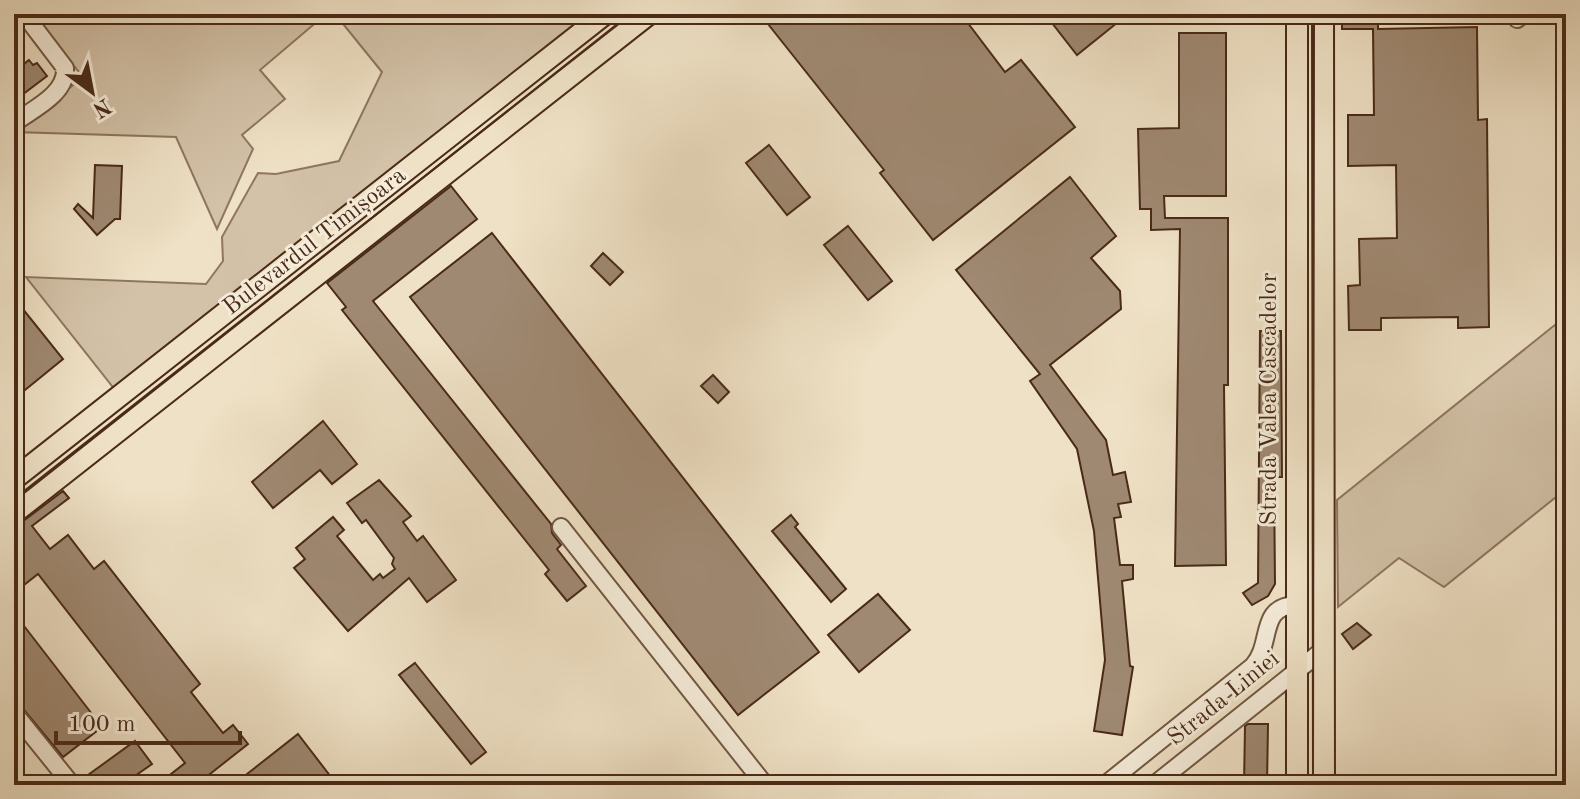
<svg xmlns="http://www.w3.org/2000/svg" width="1580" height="799" font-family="'Old Standard TT',serif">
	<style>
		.green { fill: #d3c2a8; stroke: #8e7660; stroke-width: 2 }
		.building { fill: #9f8972; stroke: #492a18; stroke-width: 2 }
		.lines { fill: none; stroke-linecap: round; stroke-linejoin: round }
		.minor-casing { stroke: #725843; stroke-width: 20 }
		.major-casing { stroke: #492a18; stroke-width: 24 }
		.minor { stroke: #f5ecd9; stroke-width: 16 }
		.major { stroke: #efe1c5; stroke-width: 20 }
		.tram { stroke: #492a18; stroke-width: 2 }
		.labels { text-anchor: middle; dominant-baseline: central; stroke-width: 6; stroke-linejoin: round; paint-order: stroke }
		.street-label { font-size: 24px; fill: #492a18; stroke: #f5ecd9 }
	</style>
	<rect width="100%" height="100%" fill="#efe1c5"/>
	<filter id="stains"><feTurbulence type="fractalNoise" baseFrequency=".0025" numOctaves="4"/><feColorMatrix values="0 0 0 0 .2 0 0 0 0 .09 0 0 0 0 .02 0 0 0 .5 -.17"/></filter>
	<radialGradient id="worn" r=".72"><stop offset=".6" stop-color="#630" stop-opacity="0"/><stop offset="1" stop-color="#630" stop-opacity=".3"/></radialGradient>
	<g class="green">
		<polygon points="32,14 326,14 260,70 285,99 242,135 253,149 217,229 176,137 15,132 83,77"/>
		<polygon points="335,14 589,14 116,391 26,277 206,284 223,261 222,237 258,173 276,174 339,161 382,72"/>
		<polygon points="1566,316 1566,489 1444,587 1399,558 1338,607 1337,500"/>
	</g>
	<g class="building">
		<polygon points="760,14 961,14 1005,72 1021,60 1075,127 933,240 880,173 884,170"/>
		<polygon points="1045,14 1128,14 1077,55"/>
		<polygon points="1342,14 1378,14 1378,29 1477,27 1478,120 1487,119 1489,327 1458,328 1458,317 1381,318 1381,330 1349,330 1348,286 1360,285 1359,239 1397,238 1396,165 1348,166 1348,115 1374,115 1373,29 1342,29"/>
		<polygon points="1179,33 1226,33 1226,196 1164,196 1165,218 1228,218 1228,385 1224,385 1226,565 1175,566 1180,229 1151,230 1151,209 1140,209 1138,129 1179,128"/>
		<polygon points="29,60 33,65 37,63 47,76 14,101 14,72"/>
		<polygon points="769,145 810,197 787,215 746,163"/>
		<polygon points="95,165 122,166 120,219 115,219 97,235 74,209 78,204 93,218"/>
		<polygon points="1070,177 1116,236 1091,258 1120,291 1121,309 1050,365 1106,440 1113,475 1125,472 1131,502 1118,504 1121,517 1114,518 1120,565 1133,565 1133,579 1122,581 1130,666 1133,667 1122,735 1094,731 1105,660 1094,531 1077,449 1030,381 1040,374 956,270"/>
		<polygon points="451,186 477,219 373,301 551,524 552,533 561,545 557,549 586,586 567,601 545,574 549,570 342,310 346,307 327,283"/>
		<polygon points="848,226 892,281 868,300 824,245"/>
		<polygon points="492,233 819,652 738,715 410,297"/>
		<polygon points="603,253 623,272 610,285 591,266"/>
		<polygon points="14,298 63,359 14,399"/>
		<polygon points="1260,331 1281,331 1282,477 1274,477 1275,584 1268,596 1252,605 1243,593 1258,583"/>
		<polygon points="713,375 729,392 718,403 701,386"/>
		<polygon points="323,421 357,464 332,484 320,470 273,508 252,482"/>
		<polygon points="379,480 411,516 403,522 417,541 423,536 456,580 427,602 409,578 348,631 294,568 305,559 296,548 333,517 344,530 337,536 373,580 380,574 383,578 395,569 392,564 394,558 366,520 362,523 347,503"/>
		<polygon points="63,491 69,498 32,526 50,549 68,535 94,569 104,561 200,684 191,692 223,733 233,725 248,744 196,785 157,785 185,763 38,574 14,593 14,528"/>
		<polygon points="791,515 798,524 795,527 846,589 831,602 772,531"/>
		<polygon points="878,594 910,630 859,672 828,635"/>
		<polygon points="14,613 102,727 63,757 14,698"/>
		<polygon points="1357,623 1371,635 1353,649 1342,634"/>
		<polygon points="415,663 486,752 471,764 399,675"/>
		<polygon points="1248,724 1268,724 1267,785 1244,785 1245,726"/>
		<polygon points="298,734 331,777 321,785 233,785"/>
		<polygon points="135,741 152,764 122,785 95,785 88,775"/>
	</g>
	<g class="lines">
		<g class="minor-casing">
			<g id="minor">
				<polyline points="1517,19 1524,14"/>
				<path d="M14 123C33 109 67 94 65 68L24 14"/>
				<polyline points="561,527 765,785"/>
				<polyline points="14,713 72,785"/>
				<path d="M1105 785 1253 666C1273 644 1258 607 1295 605"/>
				<polyline points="1154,785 1323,650"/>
			</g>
		</g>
		<g class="major-casing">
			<g id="major">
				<polyline points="1323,14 1324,785"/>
				<polyline points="14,479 605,14"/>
				<polyline points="14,513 649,14"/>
				<polyline points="1297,785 1297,14"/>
			</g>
		</g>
		<use href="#minor" class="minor"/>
		<use href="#major" class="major"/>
		<g class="tram">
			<polyline points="14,501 630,14"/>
			<polyline points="1313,785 1314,14"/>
		</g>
	</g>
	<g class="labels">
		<g class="street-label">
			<text transform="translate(315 242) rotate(-38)">Bulevardul Timișoara</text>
			<text transform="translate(1270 399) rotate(-90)">Strada Valea Cascadelor</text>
			<text transform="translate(1224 699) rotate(-39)">Strada Liniei</text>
		</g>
	</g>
	<rect width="1580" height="799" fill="none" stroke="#efe1c5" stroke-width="48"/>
	<rect x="16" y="16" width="1548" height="767" fill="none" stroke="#492a18" stroke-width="4"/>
	<rect x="24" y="24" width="1532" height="751" fill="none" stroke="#492a18" stroke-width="2"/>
	<g transform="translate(92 92) rotate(148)" stroke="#f5ecd9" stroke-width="6" paint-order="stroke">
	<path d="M0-6L14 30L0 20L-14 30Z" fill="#492a18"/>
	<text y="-12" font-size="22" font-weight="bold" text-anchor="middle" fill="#492a18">N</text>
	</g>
	<path d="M56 731v12h184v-12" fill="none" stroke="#492a18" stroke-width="4"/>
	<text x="68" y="731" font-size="24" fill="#492a18" stroke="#f5ecd9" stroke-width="6" paint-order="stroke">100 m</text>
	<rect width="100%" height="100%" filter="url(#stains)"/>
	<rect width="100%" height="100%" fill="url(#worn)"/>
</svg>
